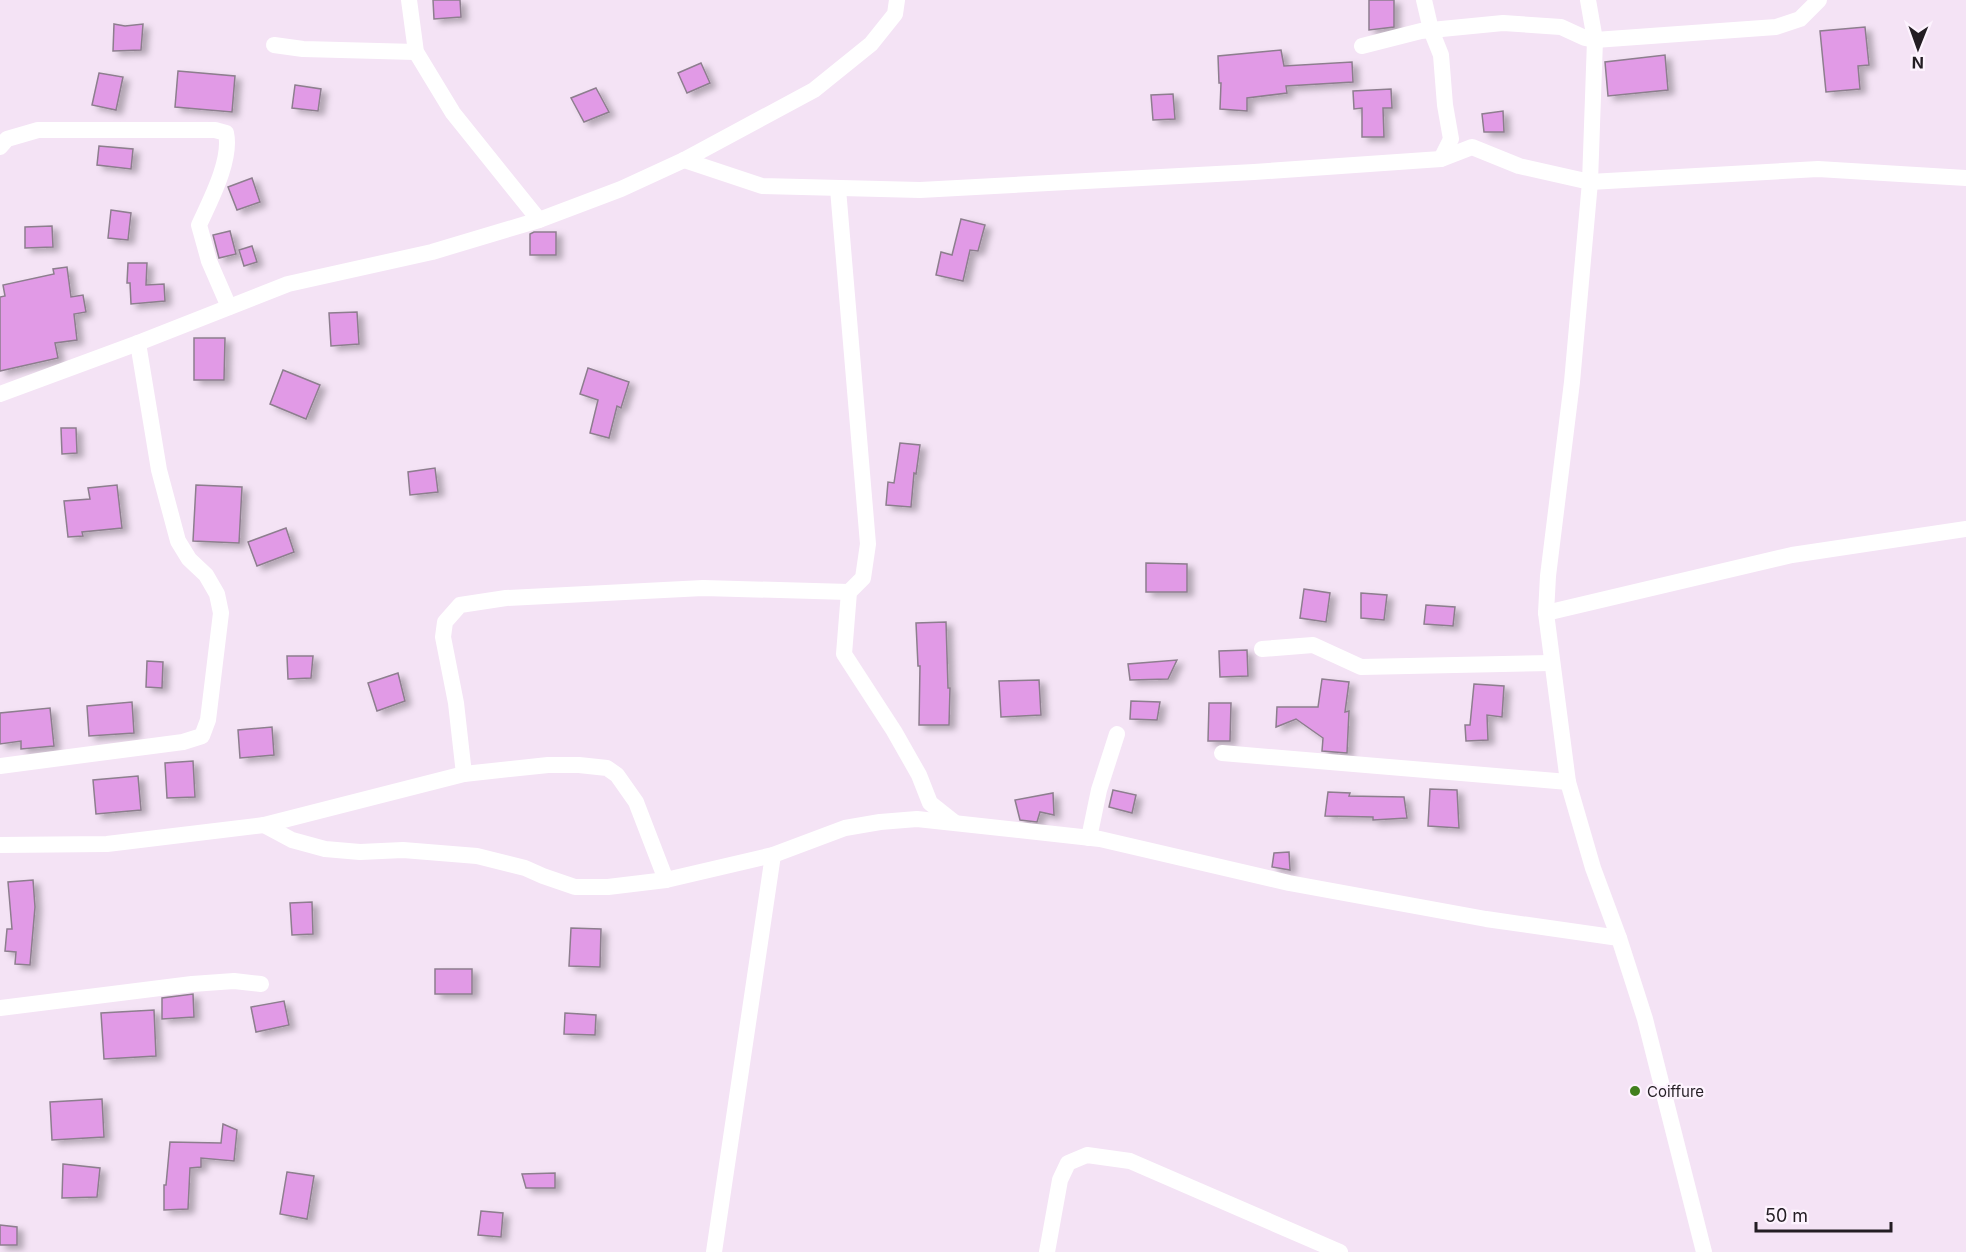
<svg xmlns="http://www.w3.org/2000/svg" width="1966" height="1252" font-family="Inter,sans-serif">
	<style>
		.building { fill: #e19ae6; stroke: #8d7e8e; stroke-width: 1.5; filter: url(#shadow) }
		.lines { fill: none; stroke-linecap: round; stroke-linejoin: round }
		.minor { stroke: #fff; stroke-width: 16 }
		.poi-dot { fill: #417f1d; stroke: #fdf3fe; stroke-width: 2 }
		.labels { text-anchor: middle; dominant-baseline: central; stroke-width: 4.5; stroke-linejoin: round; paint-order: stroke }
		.poi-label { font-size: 15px; fill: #231d23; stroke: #fdf3fe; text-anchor: start }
	</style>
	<defs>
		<filter id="shadow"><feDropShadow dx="6" dy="4" stdDeviation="3" flood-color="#0004"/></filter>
	</defs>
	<rect width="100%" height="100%" fill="#f4e3f5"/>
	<g class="building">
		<polygon points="433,0 460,0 461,17 434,19"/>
		<polygon points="1369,0 1394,0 1394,27 1369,30"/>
		<polygon points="114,24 125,26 143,24 141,50 113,51"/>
		<polygon points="1865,27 1869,65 1858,66 1860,89 1826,92 1820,31"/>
		<polygon points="1281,50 1284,66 1352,62 1353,82 1286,86 1287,93 1247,98 1247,111 1220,109 1221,83 1219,83 1218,56"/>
		<polygon points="1665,55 1668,90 1608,96 1605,62"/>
		<polygon points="701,63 710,83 687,93 678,73"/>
		<polygon points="178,71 235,76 232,112 175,107"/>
		<polygon points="99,73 123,77 116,110 92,105"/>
		<polygon points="295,85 321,89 318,111 292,108"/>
		<polygon points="596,88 609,112 584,122 571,98"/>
		<polygon points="1391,89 1392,108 1383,108 1384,137 1362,137 1362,108 1354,109 1353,91"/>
		<polygon points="1173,94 1175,119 1153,120 1151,95"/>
		<polygon points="1503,111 1504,132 1484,132 1482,114"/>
		<polygon points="99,146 133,149 131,169 97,165"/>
		<polygon points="252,178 260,202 237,210 228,187"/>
		<polygon points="111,210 131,213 128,240 108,238"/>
		<polygon points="961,219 985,225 978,251 970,250 963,281 936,275 941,252 952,255"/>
		<polygon points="52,226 53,247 25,248 25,227"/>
		<polygon points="230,231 236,254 219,258 213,235"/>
		<polygon points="534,232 556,232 556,255 530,255 530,234"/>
		<polygon points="252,246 257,262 244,266 239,250"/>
		<polygon points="128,263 147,263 146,285 164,284 165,301 131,304 130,283 127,283"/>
		<polygon points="67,267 71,297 83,295 86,312 74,314 77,340 55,343 58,358 0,371 0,297 5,296 3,285 54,274 53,269"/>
		<polygon points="357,312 359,344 331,346 329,313"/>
		<polygon points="194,338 225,338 224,380 194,380"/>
		<polygon points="588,368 629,382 621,408 617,406 609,438 590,433 598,400 580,394"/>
		<polygon points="283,370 320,385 306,419 270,404"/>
		<polygon points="61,428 76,428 77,453 62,454"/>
		<polygon points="900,443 920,445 916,474 914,473 911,507 886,505 888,482 894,483"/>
		<polygon points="435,468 438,492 410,495 408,472"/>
		<polygon points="117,485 122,528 82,532 83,536 68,537 64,501 90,499 88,488"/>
		<polygon points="196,485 242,487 239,543 193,541"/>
		<polygon points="286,528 294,552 257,566 248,542"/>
		<polygon points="1146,563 1187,564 1187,592 1146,592"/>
		<polygon points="1304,589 1330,593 1326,622 1300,618"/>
		<polygon points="1361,593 1387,595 1384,620 1361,618"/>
		<polygon points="1426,605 1455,607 1453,626 1424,624"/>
		<polygon points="946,622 948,688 950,688 949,725 919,725 920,666 918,666 916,623"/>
		<polygon points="1247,650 1248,676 1220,677 1219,651"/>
		<polygon points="287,656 313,656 311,678 288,679"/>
		<polygon points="1177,660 1168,679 1130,680 1128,664"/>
		<polygon points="147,661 163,662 162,688 146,687"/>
		<polygon points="398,673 405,701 377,711 368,683"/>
		<polygon points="1322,679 1349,682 1345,712 1349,711 1347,753 1322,751 1323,738 1296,719 1276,727 1277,707 1318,707"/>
		<polygon points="1039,680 1041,715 1001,717 999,681"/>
		<polygon points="1474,684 1504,686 1502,717 1487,715 1488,740 1466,741 1465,725 1470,725"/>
		<polygon points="1131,701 1160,702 1157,720 1130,719"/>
		<polygon points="132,702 134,733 89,736 87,706"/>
		<polygon points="1209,703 1231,703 1230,741 1208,741"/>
		<polygon points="50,708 54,746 21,749 21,741 0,744 0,713"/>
		<polygon points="272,727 274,755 240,758 238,730"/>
		<polygon points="193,761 195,797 167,798 165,763"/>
		<polygon points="138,776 141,810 96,814 93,780"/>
		<polygon points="1430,789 1457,790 1459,828 1428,826"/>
		<polygon points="1113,790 1136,795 1132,813 1109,807"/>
		<polygon points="1328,792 1350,793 1349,796 1404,797 1407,818 1373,820 1373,817 1325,816"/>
		<polygon points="1053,793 1054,815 1040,812 1037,822 1020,820 1015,800"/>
		<polygon points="1289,852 1290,870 1272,867 1274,853"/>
		<polygon points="33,880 35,907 30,965 15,964 16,952 5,951 7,929 12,929 8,882"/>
		<polygon points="312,902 313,934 292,935 290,903"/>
		<polygon points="571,928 601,929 600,967 569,966"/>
		<rect x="435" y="969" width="37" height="25"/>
		<polygon points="193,994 194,1017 162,1019 162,998"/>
		<polygon points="284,1001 289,1025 256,1032 251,1007"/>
		<polygon points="154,1010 156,1056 104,1059 101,1013"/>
		<polygon points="565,1013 596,1015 595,1035 564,1034"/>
		<polygon points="102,1099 104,1137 52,1140 50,1102"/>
		<polygon points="223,1124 237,1130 234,1161 201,1158 201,1167 190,1168 188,1209 164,1210 164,1185 166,1185 170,1142 221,1143"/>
		<polygon points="63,1164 100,1168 97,1197 62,1198"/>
		<polygon points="287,1172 314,1176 307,1219 280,1214"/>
		<polygon points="555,1173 555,1188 526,1188 522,1174"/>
		<polygon points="481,1211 503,1213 501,1237 478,1235"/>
		<polygon points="0,1225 17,1227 17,1245 0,1245"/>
	</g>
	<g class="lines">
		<g class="minor">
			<polyline points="409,0 416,52 453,113 539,220"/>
			<polyline points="1424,0 1431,30 1441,55 1445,105 1451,139 1441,159"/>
			<polyline points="1588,0 1595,40 1590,182 1572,382 1548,576 1546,613 1568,782 1593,868 1619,938 1645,1019 1704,1252"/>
			<polyline points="274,45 303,49 416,52"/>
			<polyline points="1362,46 1421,31 1503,23 1561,27 1585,38 1595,40 1776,27 1800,19 1819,0"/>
			<path d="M0 147 7 139 38 130H215L226 133C232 160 210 201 199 225L209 261 229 307"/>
			<polyline points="684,160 762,186 920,190 1254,172 1441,159 1472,147 1519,166 1590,182 1818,169 1966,178"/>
			<polyline points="838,189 868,544 863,578 849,592 844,654 894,731 919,775 930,803 954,822"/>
			<polyline points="0,394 138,343 288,284 432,252 539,220 621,189 684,160 814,90 871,44 895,14 897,0"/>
			<polyline points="1546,613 1792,555 1966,529"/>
			<polyline points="1262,649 1313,645 1361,667 1552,663"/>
			<polyline points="1222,753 1568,782"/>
			<polyline points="0,766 183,742 202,736 208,720 221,613 217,594 206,575 189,559 178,541 159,470 138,343"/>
			<polyline points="464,774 456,703 443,637 445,622 460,605 506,598 703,588 849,592"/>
			<polyline points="264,825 292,840 325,849 360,852 403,850 477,856 525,868 543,876 575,887 608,887 666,880 773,855 845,828 880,822 917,819 1100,839 1289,883 1486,919 1619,938"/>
			<polyline points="1089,838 1099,790 1117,734"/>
			<polyline points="0,845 107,844 264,825 464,774 548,765 579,765 607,768 617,775 636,802 666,880"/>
			<polyline points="0,1008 192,984 234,981 261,984"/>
			<polyline points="714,1252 773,855"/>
			<polyline points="1047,1252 1060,1180 1068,1163 1087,1155 1130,1161 1340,1252"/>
		</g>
	</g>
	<circle class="poi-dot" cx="1635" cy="1091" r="6"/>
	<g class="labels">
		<g class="poi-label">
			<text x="1647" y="1091">Coiffure</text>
		</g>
	</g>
	<g transform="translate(1918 48) rotate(181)" stroke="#fdf3fe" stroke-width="4.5" paint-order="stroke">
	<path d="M0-4.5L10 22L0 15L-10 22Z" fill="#231d23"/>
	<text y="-9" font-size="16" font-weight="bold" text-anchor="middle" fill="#231d23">N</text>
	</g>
	<path d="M1756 1222v9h135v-9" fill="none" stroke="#231d23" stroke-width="3"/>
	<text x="1765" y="1222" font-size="18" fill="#231d23" stroke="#fdf3fe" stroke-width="4.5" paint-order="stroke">50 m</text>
</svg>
